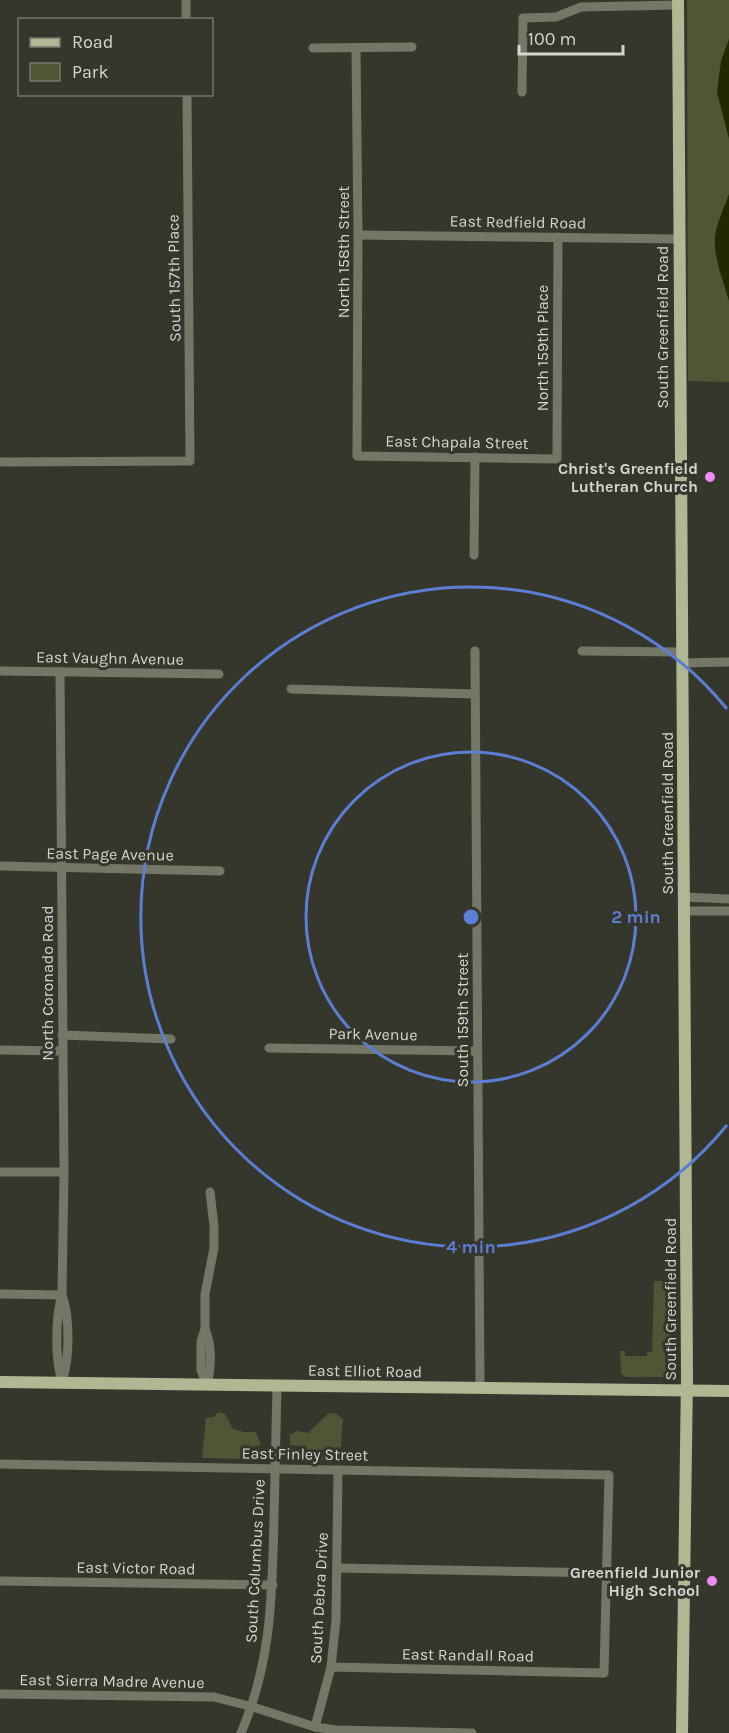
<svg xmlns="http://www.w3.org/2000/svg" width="729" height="1733" font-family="Karla,sans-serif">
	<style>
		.green { fill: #505536 }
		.water { fill: #242800 }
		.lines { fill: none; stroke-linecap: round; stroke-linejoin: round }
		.minor { stroke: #747765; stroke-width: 9 }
		.major { stroke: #b1b792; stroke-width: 12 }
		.ring { fill: none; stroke: #5d7ed5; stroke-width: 3 }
		.poi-dot { fill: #f08bf6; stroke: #35372c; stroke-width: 2 }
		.labels { text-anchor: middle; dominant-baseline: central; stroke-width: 6; stroke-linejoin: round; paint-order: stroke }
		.street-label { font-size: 16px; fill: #d5d6cf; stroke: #35372c }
		.poi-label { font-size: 16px; font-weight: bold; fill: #d5d6cf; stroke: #35372c; text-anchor: end }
		.centre { fill: #5d7ed5; stroke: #35372c; stroke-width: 3 }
		.ring-label { font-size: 18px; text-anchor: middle; font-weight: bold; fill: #5d7ed5; stroke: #35372c; stroke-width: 6; stroke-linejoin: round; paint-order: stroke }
	</style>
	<rect width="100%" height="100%" fill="#35372c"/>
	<g class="green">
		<polygon points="687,0 729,0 729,382 688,381"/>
		<polygon points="654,1281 670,1281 674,1286 675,1372 670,1377 626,1377 621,1374 620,1351 625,1351 625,1356 647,1356 647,1352 652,1352"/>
		<polygon points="219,1412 225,1414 233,1429 244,1432 256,1432 261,1445 251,1447 248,1459 202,1458 206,1418 213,1417"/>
		<polygon points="335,1413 343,1419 341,1445 338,1461 303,1460 303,1446 290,1445 290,1435 297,1431 308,1433 328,1414"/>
	</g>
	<g class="water">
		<polygon points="729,39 729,139 717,92 721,61"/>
		<path d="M729 194V301C723 279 711 253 716 230 719 218 725 206 729 194Z"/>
	</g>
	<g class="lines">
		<g class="minor">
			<polyline points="186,0 186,20"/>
			<polyline points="313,48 412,47"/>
			<polyline points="356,48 358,235 357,456 557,459 558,237"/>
			<polyline points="522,92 523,18 556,17 581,7 678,5"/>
			<polyline points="358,235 678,239"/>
			<polyline points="0,462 190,461 187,94"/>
			<polyline points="474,555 475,457"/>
			<polyline points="475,651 480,1388"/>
			<polyline points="582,651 682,652"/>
			<polyline points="682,663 729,662"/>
			<polyline points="0,671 219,674"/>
			<path d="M60 672 64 1172 62 1295C55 1319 55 1358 62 1382"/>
			<polyline points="291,689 475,694"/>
			<polyline points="0,866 220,871"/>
			<polyline points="684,897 729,899"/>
			<polyline points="684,911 729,911"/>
			<polyline points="62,1035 171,1039"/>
			<polyline points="269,1048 477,1051"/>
			<polyline points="0,1050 62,1051"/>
			<polyline points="0,1172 64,1172"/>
			<polyline points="0,1294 62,1295"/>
			<path d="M205 1329C213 1347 211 1367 207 1385"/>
			<path d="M62 1381C70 1358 70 1318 62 1295"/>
			<polyline points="207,1385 201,1370 201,1341 205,1329 205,1294 214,1248 214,1226 210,1192"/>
			<polyline points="0,1464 609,1475 604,1673 331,1667"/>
			<polyline points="337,1568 607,1573"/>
			<polyline points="0,1581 273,1585"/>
			<polyline points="0,1694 214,1697 253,1707 315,1727 336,1730 472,1733"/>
			<polyline points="315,1727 331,1667 336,1620 338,1470"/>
			<path d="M241 1733C272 1661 272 1595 274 1518 275 1474 276 1430 277 1386"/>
		</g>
		<g class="major">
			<polyline points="678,0 687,1377 682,1733"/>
			<polyline points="0,1382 729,1391"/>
		</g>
	</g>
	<g class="ring">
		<circle cx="471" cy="917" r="165"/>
		<path d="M727 1125A330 330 0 1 1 727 709"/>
	</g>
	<g class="poi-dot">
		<circle cx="710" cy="477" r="6"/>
		<circle cx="712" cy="1581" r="6"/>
	</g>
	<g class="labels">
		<g class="street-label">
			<text transform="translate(518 222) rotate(1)">East Redfield Road</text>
			<text transform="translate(343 252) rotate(-90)">North 158th Street</text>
			<text transform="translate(174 278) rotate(-91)">South 157th Place</text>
			<text transform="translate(662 327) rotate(-90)">South Greenfield Road</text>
			<text transform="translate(542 348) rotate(-90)">North 159th Place</text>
			<text transform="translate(457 442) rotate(1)">East Chapala Street</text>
			<text transform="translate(110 658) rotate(1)">East Vaughn Avenue</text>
			<text transform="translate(667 813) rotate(-90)">South Greenfield Road</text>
			<text transform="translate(110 854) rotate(1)">East Page Avenue</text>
			<text transform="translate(47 983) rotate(-90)">North Coronado Road</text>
			<text transform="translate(462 1020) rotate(-90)">South 159th Street</text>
			<text transform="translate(373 1034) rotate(1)">Park Avenue</text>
			<text transform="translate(670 1299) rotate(-90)">South Greenfield Road</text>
			<text transform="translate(365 1371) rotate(1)">East Elliot Road</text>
			<text transform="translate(305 1454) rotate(1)">East Finley Street</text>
			<text transform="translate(255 1561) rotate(-87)">South Columbus Drive</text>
			<text transform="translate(136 1568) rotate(1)">East Victor Road</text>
			<text transform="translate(319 1598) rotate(-87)">South Debra Drive</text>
			<text transform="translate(468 1655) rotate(1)">East Randall Road</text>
			<text transform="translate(112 1681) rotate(1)">East Sierra Madre Avenue</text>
		</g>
		<g class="poi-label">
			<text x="698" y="468">Christ's Greenfield<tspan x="698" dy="18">Lutheran Church</tspan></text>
			<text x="700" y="1572">Greenfield Junior<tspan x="700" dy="18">High School</tspan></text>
		</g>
	</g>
	<circle cx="471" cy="917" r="9" class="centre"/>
	<g class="ring-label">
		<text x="636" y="923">2 min</text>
		<text x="471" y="1253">4 min</text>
	</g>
	<rect x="18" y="18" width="195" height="78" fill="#35372c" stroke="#75776d" stroke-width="1.5"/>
	<rect x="30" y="38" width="30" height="9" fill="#b1b792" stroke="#75776d" stroke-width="1.5"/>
	<text x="72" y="48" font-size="18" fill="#d5d6cf">Road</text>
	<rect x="30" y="63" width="30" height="18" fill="#505536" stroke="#75776d" stroke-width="1.5"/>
	<text x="72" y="78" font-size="18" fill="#d5d6cf">Park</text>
	<path d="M519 45v9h104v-9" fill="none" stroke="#d5d6cf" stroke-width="3"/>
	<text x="528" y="45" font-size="18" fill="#d5d6cf" stroke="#35372c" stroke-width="4.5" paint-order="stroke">100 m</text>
</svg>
